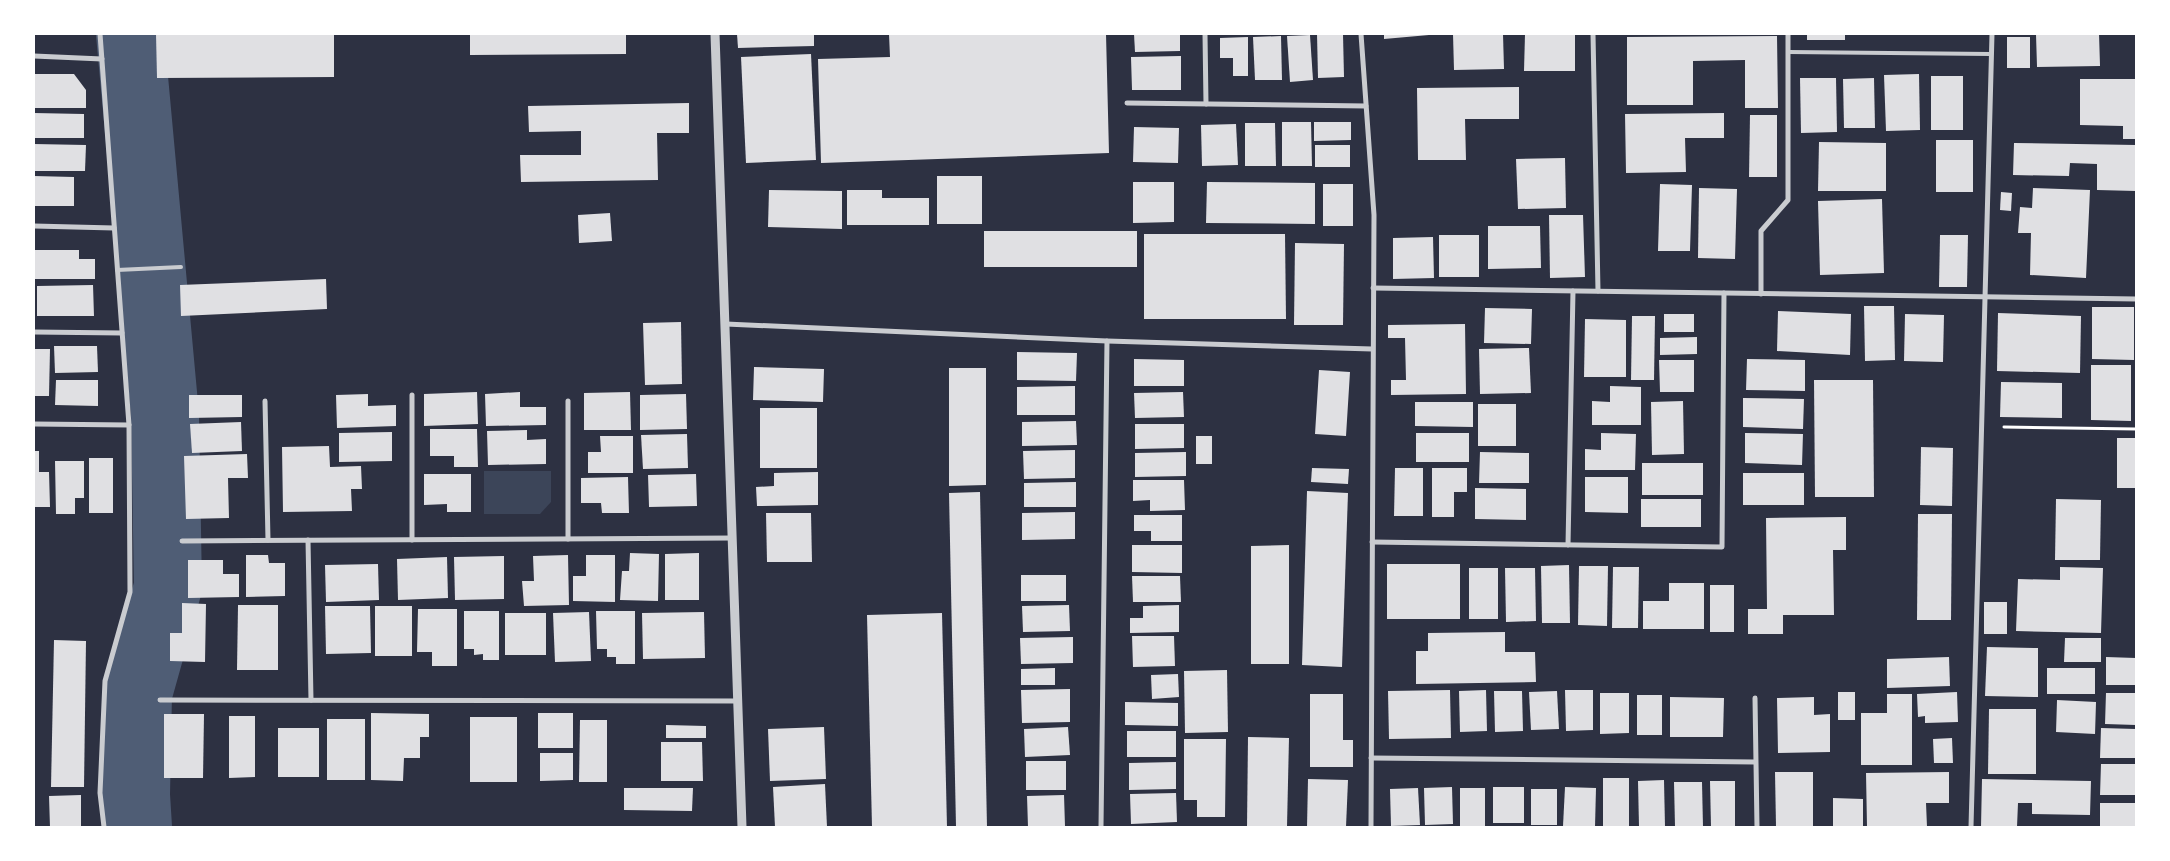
<svg xmlns="http://www.w3.org/2000/svg" width="2170" height="861" font-family="Jost,sans-serif">
	<style>
		.green { fill: #3c4559 }
		.lines { fill: none; stroke-linecap: round; stroke-linejoin: round }
		.river { stroke: #4f5d75; stroke-width: 68 }
		.building { fill: #e0e0e3 }
		.path { stroke: #fff; stroke-width: 3 }
		.service { stroke: #caccd0; stroke-width: 4 }
		.minor { stroke: #caccd0; stroke-width: 5 }
		.tertiary { stroke: #caccd0; stroke-width: 9 }
	</style>
	<rect width="100%" height="100%" fill="#2d3142"/>
	<polygon class="green" points="484,471 551,471 551,502 540,514 484,514"/>
	<g class="lines">
		<polyline class="river" points="130,34 165,415 168,587 138,694 136,795 138,827"/>
	</g>
	<g class="building">
		<polygon points="156,34 334,34 334,77 157,78"/>
		<polygon points="470,34 626,34 626,54 470,55"/>
		<polygon points="737,34 814,34 814,46 738,48"/>
		<polygon points="889,34 1106,34 1109,153 821,163 818,59 890,57"/>
		<polygon points="1134,34 1180,34 1180,51 1135,52"/>
		<polygon points="1317,34 1343,34 1344,77 1318,78"/>
		<polygon points="1384,34 1429,34 1429,35 1384,39"/>
		<polygon points="1453,34 1503,34 1504,69 1454,70"/>
		<polygon points="1525,34 1575,34 1575,71 1524,71"/>
		<rect x="1807" y="34" width="38" height="6"/>
		<polygon points="2036,34 2099,34 2100,66 2037,67"/>
		<polygon points="1310,35 1313,80 1290,82 1287,36"/>
		<polygon points="1281,36 1282,80 1255,80 1253,37"/>
		<polygon points="1777,36 1778,108 1745,108 1745,60 1693,61 1693,105 1627,105 1627,37"/>
		<polygon points="1248,37 1248,76 1233,76 1233,58 1220,58 1220,38"/>
		<rect x="2007" y="37" width="23" height="31"/>
		<polygon points="811,54 816,160 746,163 741,57"/>
		<polygon points="1181,56 1181,90 1132,90 1131,57"/>
		<polygon points="34,74 74,74 86,90 86,108 34,108"/>
		<polygon points="1919,74 1920,130 1886,131 1884,75"/>
		<rect x="1931" y="76" width="32" height="54"/>
		<polygon points="1800,78 1836,78 1837,132 1801,133"/>
		<polygon points="1874,78 1875,128 1844,128 1843,79"/>
		<polygon points="2080,79 2136,79 2136,139 2123,139 2123,126 2080,125"/>
		<polygon points="1519,87 1519,119 1465,119 1466,160 1418,160 1417,88"/>
		<polygon points="689,103 689,133 657,133 658,180 521,182 520,155 581,155 581,131 529,132 528,106"/>
		<polygon points="34,113 84,114 84,138 34,138"/>
		<polygon points="1724,113 1724,138 1685,138 1686,172 1626,173 1625,114"/>
		<polygon points="1750,115 1777,115 1777,177 1749,177"/>
		<polygon points="1282,122 1311,122 1312,166 1282,166"/>
		<polygon points="1314,122 1351,122 1351,140 1314,141"/>
		<polygon points="1245,123 1275,123 1276,166 1245,166"/>
		<polygon points="1236,124 1238,165 1202,166 1201,125"/>
		<polygon points="1134,127 1179,128 1178,163 1133,162"/>
		<rect x="1936" y="140" width="37" height="52"/>
		<polygon points="1819,142 1886,143 1886,191 1818,191"/>
		<polygon points="2014,143 2136,145 2136,191 2097,190 2097,164 2070,163 2069,176 2013,175"/>
		<polygon points="34,144 86,145 85,171 34,171"/>
		<rect x="1315" y="145" width="35" height="22"/>
		<polygon points="1565,158 1566,208 1518,209 1516,159"/>
		<polygon points="34,176 74,177 74,206 34,206"/>
		<rect x="937" y="176" width="45" height="48"/>
		<polygon points="1133,182 1174,182 1174,222 1133,223"/>
		<polygon points="1207,182 1315,183 1315,224 1206,223"/>
		<rect x="1323" y="184" width="30" height="42"/>
		<polygon points="1660,184 1692,185 1690,251 1658,251"/>
		<polygon points="1699,188 1737,189 1735,259 1698,258"/>
		<polygon points="2033,188 2090,190 2086,278 2030,275 2031,233 2018,233 2020,207 2032,208"/>
		<polygon points="769,190 842,191 842,229 768,227"/>
		<polygon points="847,190 882,190 882,198 929,198 929,225 847,225"/>
		<polygon points="2001,192 2012,193 2011,211 2000,210"/>
		<polygon points="1882,199 1884,273 1820,275 1818,201"/>
		<polygon points="610,213 612,241 579,243 578,215"/>
		<polygon points="1549,215 1583,215 1585,277 1550,278"/>
		<polygon points="1488,226 1540,226 1541,268 1488,269"/>
		<rect x="984" y="231" width="153" height="36"/>
		<polygon points="1144,234 1285,234 1286,319 1144,319"/>
		<rect x="1439" y="235" width="40" height="42"/>
		<polygon points="1940,235 1968,235 1967,287 1939,287"/>
		<polygon points="1433,237 1434,278 1393,279 1393,238"/>
		<polygon points="1295,243 1344,244 1343,325 1294,325"/>
		<polygon points="35,250 79,250 79,259 95,259 95,279 35,279"/>
		<polygon points="326,279 327,309 181,316 180,285"/>
		<polygon points="93,285 94,316 37,316 37,286"/>
		<polygon points="1864,306 1894,306 1895,360 1865,361"/>
		<polygon points="2092,307 2134,307 2134,360 2092,359"/>
		<polygon points="1485,308 1532,309 1531,344 1484,343"/>
		<polygon points="1778,311 1851,314 1850,355 1777,351"/>
		<polygon points="1998,313 2081,316 2080,373 1997,371"/>
		<rect x="1664" y="314" width="30" height="18"/>
		<polygon points="1905,314 1944,315 1943,362 1904,361"/>
		<polygon points="1632,316 1655,316 1654,380 1631,380"/>
		<polygon points="1585,319 1626,320 1626,377 1584,377"/>
		<polygon points="681,322 682,384 645,385 643,323"/>
		<polygon points="1465,324 1466,394 1391,395 1391,380 1406,380 1405,338 1388,338 1388,325"/>
		<polygon points="1697,337 1697,354 1660,355 1660,338"/>
		<polygon points="54,346 97,346 98,372 55,373"/>
		<polygon points="1529,348 1531,393 1480,394 1479,349"/>
		<polygon points="34,349 50,349 49,396 34,396"/>
		<polygon points="1017,352 1077,353 1076,381 1017,380"/>
		<polygon points="1134,359 1184,360 1184,386 1134,386"/>
		<polygon points="1747,359 1805,360 1805,391 1746,390"/>
		<polygon points="1659,360 1694,360 1694,392 1660,392"/>
		<polygon points="2091,365 2131,365 2131,421 2091,420"/>
		<polygon points="754,367 824,369 823,402 753,400"/>
		<polygon points="949,368 986,368 986,485 949,486"/>
		<polygon points="1319,370 1350,372 1346,436 1315,434"/>
		<polygon points="56,380 98,380 98,406 55,405"/>
		<polygon points="1814,380 1873,380 1874,497 1815,497"/>
		<polygon points="2001,382 2062,383 2062,418 2000,417"/>
		<polygon points="1075,386 1075,415 1017,415 1017,387"/>
		<polygon points="1610,386 1641,387 1641,425 1592,425 1592,401 1610,402"/>
		<polygon points="477,392 478,424 424,426 424,394"/>
		<polygon points="520,392 520,407 546,407 546,425 486,426 485,394"/>
		<polygon points="630,392 631,430 584,430 584,393"/>
		<polygon points="1183,392 1184,417 1135,418 1134,393"/>
		<polygon points="368,394 368,406 396,405 396,426 337,428 336,395"/>
		<polygon points="686,394 687,429 640,430 640,395"/>
		<polygon points="189,395 242,395 242,417 189,418"/>
		<polygon points="1743,398 1804,399 1803,429 1743,427"/>
		<polygon points="1683,401 1684,454 1652,455 1651,402"/>
		<polygon points="1415,402 1473,402 1473,427 1415,426"/>
		<rect x="1478" y="404" width="38" height="42"/>
		<rect x="760" y="408" width="57" height="60"/>
		<polygon points="1076,421 1077,445 1022,446 1022,422"/>
		<polygon points="241,422 242,451 192,453 190,424"/>
		<polygon points="1135,424 1184,424 1184,448 1135,449"/>
		<polygon points="430,429 477,429 478,467 454,467 454,456 430,456"/>
		<polygon points="527,430 527,440 546,439 546,464 488,465 487,431"/>
		<polygon points="392,432 392,461 339,462 339,433"/>
		<rect x="1416" y="433" width="53" height="29"/>
		<polygon points="1601,433 1636,434 1635,470 1585,470 1585,449 1601,450"/>
		<polygon points="1745,433 1803,434 1802,465 1745,463"/>
		<polygon points="687,434 688,468 643,469 641,435"/>
		<polygon points="600,436 633,436 633,473 588,473 588,452 601,452"/>
		<rect x="1196" y="436" width="16" height="28"/>
		<rect x="2117" y="438" width="19" height="50"/>
		<polygon points="329,446 330,467 361,466 362,489 351,489 352,511 283,512 282,447"/>
		<polygon points="1921,447 1953,448 1952,506 1920,505"/>
		<polygon points="1075,450 1075,478 1024,479 1023,451"/>
		<polygon points="34,451 39,451 39,472 49,472 50,507 34,507"/>
		<polygon points="1186,452 1186,476 1135,477 1135,453"/>
		<polygon points="1480,452 1529,453 1529,483 1479,483"/>
		<polygon points="247,454 248,478 228,478 229,518 186,519 184,456"/>
		<rect x="89" y="458" width="24" height="55"/>
		<polygon points="55,461 84,461 84,498 75,498 75,514 56,514"/>
		<rect x="1642" y="463" width="61" height="32"/>
		<polygon points="1312,468 1349,469 1348,484 1311,482"/>
		<polygon points="1395,468 1423,468 1423,516 1394,516"/>
		<polygon points="1432,468 1467,468 1467,492 1454,492 1454,517 1432,517"/>
		<polygon points="818,472 818,505 757,506 756,487 774,486 774,473"/>
		<rect x="1743" y="473" width="61" height="32"/>
		<polygon points="424,474 471,474 471,512 447,512 447,504 424,505"/>
		<polygon points="696,474 697,506 649,507 648,475"/>
		<polygon points="628,477 629,513 602,513 601,503 581,503 581,478"/>
		<polygon points="1585,477 1628,477 1628,513 1585,512"/>
		<polygon points="1133,480 1184,480 1185,510 1150,511 1150,500 1133,501"/>
		<polygon points="1076,482 1076,507 1024,507 1024,483"/>
		<polygon points="1475,488 1526,489 1526,520 1475,519"/>
		<polygon points="1307,491 1348,493 1342,667 1302,665"/>
		<polygon points="980,492 987,827 956,827 949,493"/>
		<rect x="1641" y="499" width="60" height="28"/>
		<polygon points="2056,499 2101,500 2100,560 2055,560"/>
		<polygon points="1075,512 1075,539 1022,540 1022,513"/>
		<polygon points="766,513 811,513 812,562 767,562"/>
		<polygon points="1918,514 1952,514 1951,620 1917,620"/>
		<polygon points="1134,515 1182,515 1182,541 1151,541 1151,531 1134,531"/>
		<polygon points="1846,517 1846,550 1833,550 1834,615 1783,615 1783,634 1748,634 1748,609 1767,609 1766,518"/>
		<polygon points="1132,545 1182,545 1182,573 1132,572"/>
		<polygon points="1289,545 1289,664 1251,664 1251,546"/>
		<polygon points="630,553 659,554 658,601 620,600 622,571 629,571"/>
		<polygon points="699,553 699,600 665,600 665,554"/>
		<polygon points="246,555 268,555 269,563 285,563 285,596 246,597"/>
		<polygon points="568,555 569,605 524,606 522,581 534,581 533,556"/>
		<polygon points="586,555 615,555 615,602 573,601 573,576 586,576"/>
		<polygon points="504,556 504,599 455,600 454,557"/>
		<polygon points="447,557 448,598 398,600 397,559"/>
		<polygon points="188,560 223,560 223,574 239,574 239,597 188,598"/>
		<polygon points="378,564 379,600 326,602 325,565"/>
		<rect x="1387" y="564" width="73" height="55"/>
		<polygon points="1569,565 1570,623 1542,623 1541,566"/>
		<polygon points="1579,566 1608,566 1607,626 1578,625"/>
		<polygon points="1613,567 1639,567 1638,628 1612,628"/>
		<polygon points="2060,567 2103,568 2101,633 2016,631 2018,579 2060,580"/>
		<rect x="1469" y="568" width="29" height="51"/>
		<polygon points="1505,568 1535,568 1536,621 1506,622"/>
		<rect x="1021" y="575" width="45" height="26"/>
		<polygon points="1132,576 1180,576 1181,602 1133,602"/>
		<polygon points="1669,583 1704,583 1704,629 1643,629 1643,601 1669,601"/>
		<rect x="1710" y="585" width="24" height="47"/>
		<rect x="1984" y="602" width="23" height="32"/>
		<polygon points="182,603 206,604 205,662 170,661 170,633 182,633"/>
		<polygon points="238,605 278,605 278,670 237,670"/>
		<polygon points="1069,605 1070,631 1023,632 1022,606"/>
		<polygon points="1179,605 1179,632 1130,633 1130,618 1143,618 1143,606"/>
		<polygon points="325,606 370,606 371,653 326,654"/>
		<rect x="375" y="606" width="37" height="50"/>
		<polygon points="418,609 457,609 457,666 432,666 432,652 417,652"/>
		<polygon points="464,611 499,611 499,660 483,660 483,654 474,655 474,649 464,649"/>
		<polygon points="596,611 635,611 635,664 616,664 616,657 607,657 607,649 597,649"/>
		<polygon points="589,612 591,661 555,662 553,613"/>
		<polygon points="704,612 705,658 643,659 642,613"/>
		<rect x="505" y="613" width="41" height="42"/>
		<polygon points="942,613 947,827 872,827 867,615"/>
		<polygon points="1505,632 1505,652 1535,652 1536,682 1416,684 1416,651 1428,651 1428,633"/>
		<polygon points="1132,636 1174,636 1175,666 1133,667"/>
		<polygon points="1073,637 1073,663 1021,664 1020,638"/>
		<polygon points="2065,638 2101,638 2101,662 2064,662"/>
		<polygon points="54,640 86,641 84,787 51,787"/>
		<polygon points="1987,647 2038,648 2038,697 1985,696"/>
		<polygon points="1949,657 1950,686 1887,688 1887,659"/>
		<polygon points="2106,657 2136,658 2136,685 2106,685"/>
		<polygon points="1055,668 1055,685 1021,685 1021,669"/>
		<rect x="2047" y="668" width="48" height="26"/>
		<polygon points="1227,670 1228,732 1185,733 1184,671"/>
		<polygon points="1178,674 1179,697 1152,699 1151,675"/>
		<polygon points="1070,689 1070,722 1022,723 1021,690"/>
		<polygon points="1450,690 1451,738 1389,739 1388,691"/>
		<polygon points="1486,690 1487,731 1460,732 1459,691"/>
		<polygon points="1565,690 1593,690 1593,730 1566,731"/>
		<polygon points="1494,691 1522,691 1523,731 1495,732"/>
		<polygon points="1557,691 1559,729 1531,730 1529,692"/>
		<rect x="1838" y="692" width="17" height="28"/>
		<polygon points="1957,692 1958,722 1925,723 1925,716 1918,717 1917,694"/>
		<polygon points="1600,693 1629,693 1629,733 1600,734"/>
		<polygon points="2106,693 2136,693 2136,725 2105,724"/>
		<polygon points="1310,694 1343,694 1343,740 1353,740 1353,767 1310,767"/>
		<polygon points="1887,694 1912,694 1912,765 1861,765 1861,713 1887,713"/>
		<rect x="1637" y="695" width="25" height="40"/>
		<polygon points="1670,697 1724,698 1723,737 1670,737"/>
		<polygon points="1814,697 1814,715 1830,714 1830,752 1778,753 1777,698"/>
		<polygon points="2057,700 2096,702 2095,734 2056,732"/>
		<polygon points="1125,702 1178,703 1178,726 1125,725"/>
		<polygon points="1989,709 2036,709 2036,774 1988,774"/>
		<polygon points="371,713 429,714 429,737 420,737 420,758 404,758 403,781 371,780"/>
		<rect x="538" y="713" width="35" height="35"/>
		<polygon points="164,714 204,714 203,778 164,778"/>
		<polygon points="229,716 255,716 255,777 229,778"/>
		<rect x="470" y="717" width="47" height="65"/>
		<rect x="327" y="719" width="38" height="61"/>
		<polygon points="580,720 607,720 607,782 579,782"/>
		<polygon points="666,725 706,726 706,738 666,738"/>
		<polygon points="824,727 826,779 770,781 768,729"/>
		<polygon points="1068,727 1070,755 1025,757 1024,729"/>
		<rect x="278" y="728" width="41" height="49"/>
		<polygon points="2101,728 2136,729 2136,758 2100,758"/>
		<rect x="1127" y="731" width="49" height="26"/>
		<polygon points="1248,737 1289,738 1287,827 1247,827"/>
		<polygon points="1952,738 1953,763 1934,763 1933,739"/>
		<polygon points="1184,739 1226,739 1225,817 1197,817 1197,800 1184,800"/>
		<polygon points="661,742 702,742 703,781 661,781"/>
		<polygon points="540,753 573,753 573,780 540,781"/>
		<rect x="1026" y="761" width="40" height="29"/>
		<polygon points="1176,762 1176,789 1129,790 1129,763"/>
		<polygon points="2101,764 2136,764 2136,795 2100,795"/>
		<polygon points="1775,772 1813,772 1813,827 1776,827"/>
		<polygon points="1949,772 1949,803 1926,803 1927,827 1867,827 1866,773"/>
		<rect x="1603" y="778" width="26" height="49"/>
		<polygon points="1308,779 1348,780 1346,827 1307,827"/>
		<polygon points="1982,779 2091,781 2090,815 2032,814 2032,803 2018,803 2017,827 1981,827"/>
		<polygon points="1664,780 1665,827 1639,827 1638,781"/>
		<polygon points="1710,781 1735,781 1735,827 1711,827"/>
		<polygon points="1674,782 1702,782 1703,827 1675,827"/>
		<polygon points="825,784 827,827 775,827 773,787"/>
		<polygon points="1452,787 1453,824 1425,825 1424,788"/>
		<rect x="1493" y="787" width="31" height="36"/>
		<polygon points="1565,787 1596,788 1595,827 1563,826"/>
		<polygon points="624,788 693,788 692,811 624,810"/>
		<polygon points="1418,788 1420,825 1391,826 1390,789"/>
		<rect x="1460" y="788" width="25" height="38"/>
		<rect x="1531" y="789" width="26" height="36"/>
		<polygon points="1176,793 1177,822 1131,824 1130,794"/>
		<polygon points="81,795 81,827 50,827 49,796"/>
		<polygon points="1064,795 1065,827 1028,827 1027,796"/>
		<polygon points="1833,798 1863,799 1863,827 1833,827"/>
		<rect x="2100" y="803" width="36" height="24"/>
	</g>
	<g class="lines">
		<polyline class="path" points="2004,427 2136,429"/>
		<g class="service">
			<polyline points="1788,52 1991,54"/>
			<polyline points="117,270 181,267"/>
		</g>
		<g class="minor">
			<polyline points="100,34 129,425 130,592 105,681 100,793 104,827"/>
			<polyline points="1205,34 1206,104"/>
			<polyline points="1361,34 1374,215 1371,827"/>
			<polyline points="1593,34 1598,291"/>
			<polyline points="34,56 102,59"/>
			<polyline points="1127,103 1366,106"/>
			<polyline points="34,226 114,228"/>
			<polyline points="1373,288 2136,299"/>
			<polyline points="1761,294 1761,231 1788,200 1788,34"/>
			<polyline points="726,324 1107,341 1372,349"/>
			<polyline points="34,332 122,333"/>
			<polyline points="412,395 412,540"/>
			<polyline points="265,401 268,540"/>
			<polyline points="568,401 568,539"/>
			<polyline points="34,424 129,425"/>
			<polyline points="308,540 311,700"/>
			<polyline points="182,541 733,538"/>
			<polyline points="1372,542 1722,547 1724,293"/>
			<polyline points="1568,545 1573,291"/>
			<polyline points="1755,698 1757,827"/>
			<polyline points="160,700 738,701"/>
			<polyline points="1371,758 1755,762"/>
			<polyline points="1101,827 1107,341"/>
			<polyline points="1971,827 1992,34"/>
		</g>
		<polyline class="tertiary" points="715,34 742,827"/>
	</g>
	<rect width="2170" height="861" fill="none" stroke="#ffffff" stroke-width="70"/>
</svg>
